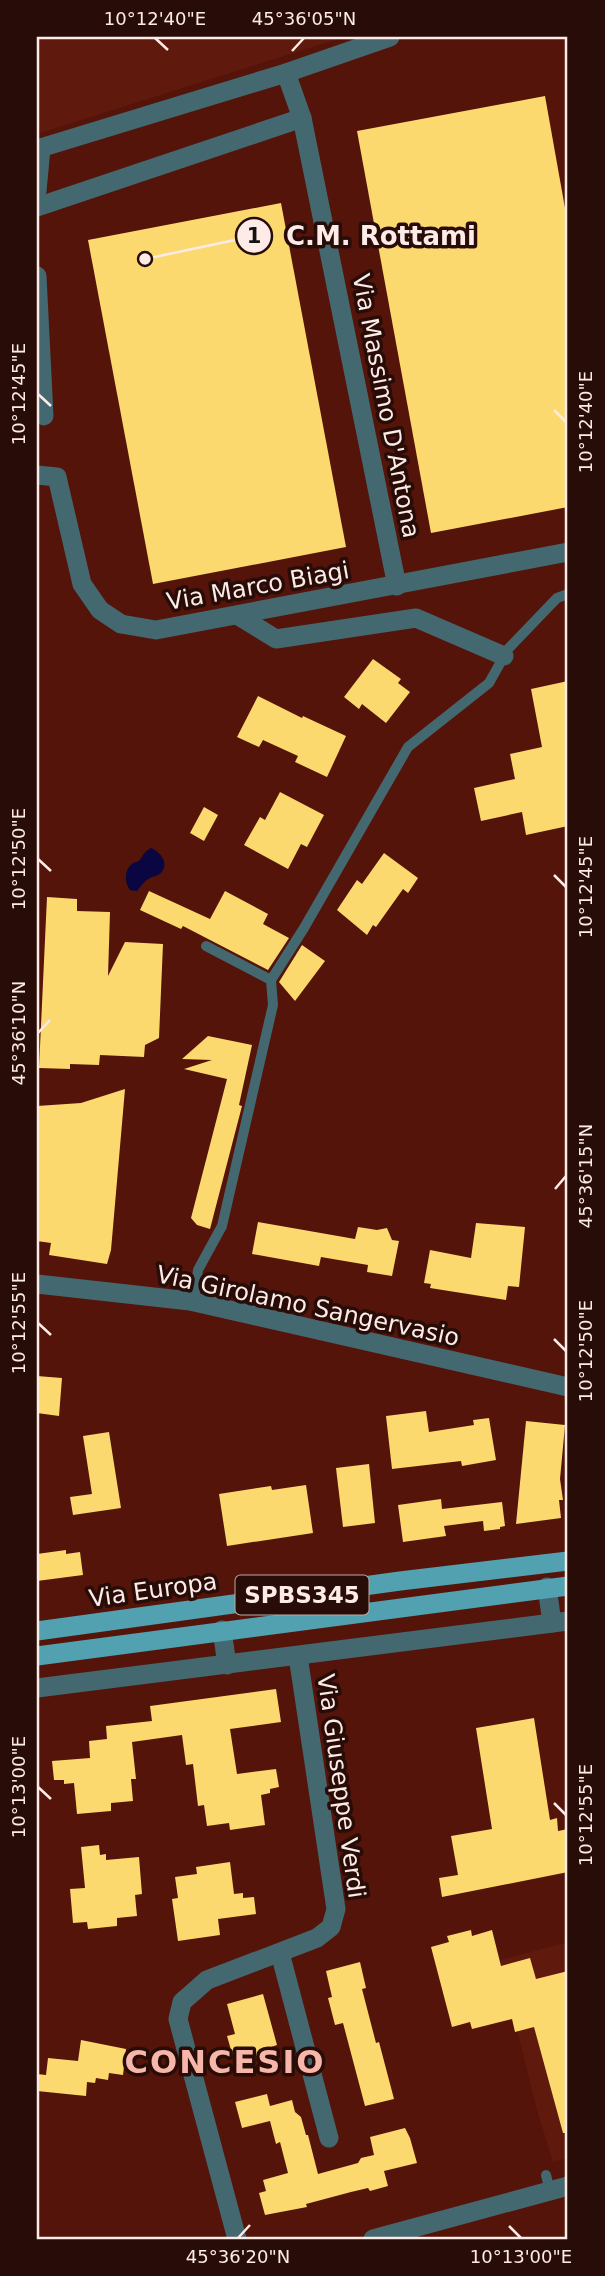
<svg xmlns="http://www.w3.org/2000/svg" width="605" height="2276" font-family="'DejaVu Sans',sans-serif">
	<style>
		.built { fill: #60190d }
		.water { fill: #090641 }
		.building { fill: #fbd96f }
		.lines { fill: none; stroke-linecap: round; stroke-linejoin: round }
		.service { stroke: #446870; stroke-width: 10 }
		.minor { stroke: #446870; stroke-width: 19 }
		.tertiary { stroke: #446870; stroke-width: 19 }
		.primary { stroke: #51a1b1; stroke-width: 19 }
		.ticks { fill: none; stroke: #fcebe7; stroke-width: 2.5 }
		.labels { text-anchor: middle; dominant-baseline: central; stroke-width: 7; stroke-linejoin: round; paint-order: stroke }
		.shield { fill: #280c07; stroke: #bca8a4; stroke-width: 2 }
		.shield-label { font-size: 23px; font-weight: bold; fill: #fcebe7 }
		.street-label { font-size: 24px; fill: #fcebe7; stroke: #280c07 }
		.district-label { font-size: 32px; font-weight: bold; letter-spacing: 2px; fill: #f6b6a9; stroke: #280c07 }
		.leader { fill: none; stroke: #fcebe7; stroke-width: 2.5 }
		.callout-dot { fill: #fcebe7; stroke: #280c07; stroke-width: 2.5 }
		.mark-label { font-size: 21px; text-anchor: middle; font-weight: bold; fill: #111 }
		.callout-label { font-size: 26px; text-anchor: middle; font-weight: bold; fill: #fcebe7; stroke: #280c07; stroke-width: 7; stroke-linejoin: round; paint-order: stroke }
		.neatline { fill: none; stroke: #fcebe7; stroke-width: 2.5 }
		.ticks-label { font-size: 18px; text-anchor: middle; fill: #fcebe7 }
	</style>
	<rect width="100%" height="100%" fill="#541409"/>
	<g class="built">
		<polygon points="37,37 344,37 37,134"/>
		<polygon points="568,1942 568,2158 553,2162 537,2110 500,1960"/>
	</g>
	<path class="water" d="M151 848C160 852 170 863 161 873 158 876 154 876 150 878 145 880 141 886 137 891L130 890C124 882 124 869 133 863 135 862 137 862 139 861 144 855 143 852 151 848Z"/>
	<g class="building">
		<polygon points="545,96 568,225 568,507 431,533 357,131"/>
		<polygon points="281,203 346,547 153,584 88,240"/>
		<polygon points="373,659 401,679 398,683 410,692 386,723 362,704 359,709 344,697"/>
		<polygon points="568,681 568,826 526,835 522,812 481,821 474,788 515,779 510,754 542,747 531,689"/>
		<polygon points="258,696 302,718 303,716 346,736 327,777 295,762 298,756 263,740 259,747 237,737"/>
		<polygon points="280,792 324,815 307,847 301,844 288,869 244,845 260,817 265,820"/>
		<polygon points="204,807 218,815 204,841 190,833"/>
		<polygon points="384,853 418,878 408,893 403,889 376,927 373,925 367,935 337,910 357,880 362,884"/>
		<polygon points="149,891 210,919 225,891 268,914 263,924 289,938 268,970 183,926 181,929 140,910"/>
		<polygon points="47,897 77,899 77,911 110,912 108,976 125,942 163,944 159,1038 145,1045 144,1057 100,1055 99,1065 70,1064 70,1069 39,1068"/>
		<polygon points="302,945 325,961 295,1001 279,982"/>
		<polygon points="208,1036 252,1045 239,1105 242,1106 210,1229 197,1225 191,1218 227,1079 184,1069 212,1060 182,1059"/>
		<polygon points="125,1089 111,1250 107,1264 49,1255 51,1243 37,1241 37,1106 81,1103"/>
		<polygon points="258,1222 355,1239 358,1227 377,1230 387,1228 392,1240 399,1241 392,1276 367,1272 368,1265 321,1257 319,1266 252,1254"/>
		<polygon points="476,1223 525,1227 519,1287 508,1286 506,1300 430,1288 431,1284 424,1283 430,1250 471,1258"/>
		<polygon points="37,1376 62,1378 59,1416 37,1413"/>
		<polygon points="426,1411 429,1432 474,1425 473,1420 489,1418 496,1460 462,1466 461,1461 392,1469 386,1416"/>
		<polygon points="526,1421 565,1425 560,1479 563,1500 559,1500 561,1518 516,1524"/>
		<polygon points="109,1432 121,1508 73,1515 70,1497 92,1494 83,1436"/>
		<polygon points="369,1464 375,1523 343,1527 336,1468"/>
		<polygon points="306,1485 313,1533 227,1546 219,1494 271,1486 272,1490"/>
		<polygon points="441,1499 442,1509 502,1502 505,1526 500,1527 500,1529 484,1531 483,1521 444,1526 446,1536 403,1542 398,1505"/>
		<polygon points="66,1550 66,1554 80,1552 83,1575 37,1581 37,1554"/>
		<polygon points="276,1689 281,1722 230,1729 237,1774 276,1769 279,1787 270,1789 270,1793 261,1795 265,1825 230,1830 229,1823 207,1826 204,1805 198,1806 193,1764 186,1765 182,1735 132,1742 136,1779 131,1779 133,1801 111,1803 111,1811 77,1814 74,1783 64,1784 64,1780 54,1780 52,1761 90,1758 89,1741 107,1739 106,1726 152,1721 150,1706"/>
		<polygon points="534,1718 550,1820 557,1818 558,1831 568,1829 568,1872 442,1897 439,1878 458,1875 451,1836 492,1829 476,1728"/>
		<polygon points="99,1845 100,1855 106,1854 106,1860 139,1857 142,1894 135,1895 137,1916 117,1918 117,1926 88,1929 87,1922 73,1923 70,1889 85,1888 81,1847"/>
		<polygon points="230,1862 234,1894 243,1893 243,1898 254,1897 256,1914 218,1919 220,1935 178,1941 172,1899 178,1898 175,1877 197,1874 196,1867"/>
		<polygon points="471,1930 472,1936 492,1930 501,1966 530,1958 536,1979 568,1971 568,2133 563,2133 534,2027 515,2032 512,2019 472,2029 470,2022 452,2027 431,1947 449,1942 447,1936"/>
		<polygon points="360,1962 366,1988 362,1989 376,2043 379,2042 394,2099 365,2106 343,2023 335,2025 328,1998 332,1997 326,1971"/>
		<polygon points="263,1994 277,2045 265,2049 266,2053 245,2059 244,2055 233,2057 227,2036 235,2034 227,2004"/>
		<polygon points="81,2040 126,2049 123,2075 109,2073 108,2080 96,2078 95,2083 87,2082 86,2096 37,2091 37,2074 46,2075 48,2058 78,2061"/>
		<polygon points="267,2094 270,2106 292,2100 295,2112 301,2117 306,2135 308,2135 318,2174 358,2163 361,2158 374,2155 370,2137 405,2128 410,2138 417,2163 384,2171 388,2186 370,2191 368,2188 351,2192 306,2204 307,2207 265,2215 259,2193 266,2191 263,2180 288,2173 280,2142 276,2144 270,2121 242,2128 235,2102"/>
	</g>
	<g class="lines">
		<g class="service">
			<polyline points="206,946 271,980 304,928 408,747 489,683 508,649 557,598 568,594"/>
			<polyline points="194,1302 198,1270 222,1226 273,1005 271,980"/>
			<polyline points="546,2175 550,2191"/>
		</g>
		<g class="minor">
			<polyline points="286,73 302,118 397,586"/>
			<polyline points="37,149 286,73 390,37"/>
			<polyline points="37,191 41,148"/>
			<polyline points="37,207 302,118"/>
			<polyline points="37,276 44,416"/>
			<polyline points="37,475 57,477 82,584 100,610 121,624 156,630 568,552"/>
			<polyline points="237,615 276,639 416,618 504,656"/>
			<polyline points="37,1284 190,1301 568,1387"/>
			<polyline points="547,1587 552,1623"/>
			<polyline points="222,1630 227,1665"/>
			<polyline points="37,1688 568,1621"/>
			<polyline points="280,1953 329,2138"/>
			<polyline points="237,2239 178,2019 182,2002 207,1980 317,1938 331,1927 336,1909 298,1656"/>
		</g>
		<polyline class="tertiary" points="373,2239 568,2186"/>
		<g class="primary">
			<polyline points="37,1631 400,1581 568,1561"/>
			<polyline points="37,1656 568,1586"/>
		</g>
	</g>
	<path class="ticks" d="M155 38 168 50M292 51 304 38M38 394 51 406M554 410 566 422M38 859 51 871M554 875 566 887M38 1033 50 1020M555 1189 566 1176M38 1323 51 1335M554 1339 566 1351M38 1787 51 1799M554 1803 566 1815M509 2226 521 2238M238 2238 250 2225"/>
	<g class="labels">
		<rect class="shield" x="235.5" y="1575.5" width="133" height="39" rx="5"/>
		<g class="shield-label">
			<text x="302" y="1595">SPBS345</text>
		</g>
		<g class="street-label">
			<text transform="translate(386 406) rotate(79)">Via Massimo D'Antona</text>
			<text transform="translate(258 586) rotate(-10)">Via Marco Biagi</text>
			<text transform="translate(308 1306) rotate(12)">Via Girolamo Sangervasio</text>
			<text transform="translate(153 1590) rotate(-8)">Via Europa</text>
			<text transform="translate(341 1786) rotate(82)">Via Giuseppe Verdi</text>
		</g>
		<g class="district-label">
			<text x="225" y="2062">CONCESIO</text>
		</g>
	</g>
	<path class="leader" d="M145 259L254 236"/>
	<g class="callout-dot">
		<circle cx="145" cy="259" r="7"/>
		<circle cx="254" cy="236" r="18"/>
	</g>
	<g class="mark-label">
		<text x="254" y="243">1</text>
	</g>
	<g class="callout-label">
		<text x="381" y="245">C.M. Rottami</text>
	</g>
	<rect width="605" height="2276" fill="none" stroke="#280c07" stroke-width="77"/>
	<rect x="38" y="38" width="528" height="2200" class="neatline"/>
	<g class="ticks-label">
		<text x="155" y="25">10°12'40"E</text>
		<text x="304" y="25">45°36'05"N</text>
		<text transform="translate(19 394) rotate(-90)" y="6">10°12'45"E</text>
		<text transform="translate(586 422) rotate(-90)" y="6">10°12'40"E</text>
		<text transform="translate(19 859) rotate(-90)" y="6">10°12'50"E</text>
		<text transform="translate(586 887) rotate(-90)" y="6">10°12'45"E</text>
		<text transform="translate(19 1033) rotate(-90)" y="6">45°36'10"N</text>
		<text transform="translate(586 1176) rotate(-90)" y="6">45°36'15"N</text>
		<text transform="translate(19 1323) rotate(-90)" y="6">10°12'55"E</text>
		<text transform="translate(586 1351) rotate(-90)" y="6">10°12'50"E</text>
		<text transform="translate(19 1787) rotate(-90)" y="6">10°13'00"E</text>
		<text transform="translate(586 1815) rotate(-90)" y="6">10°12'55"E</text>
		<text x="238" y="2263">45°36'20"N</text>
		<text x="521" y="2263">10°13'00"E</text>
	</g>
</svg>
